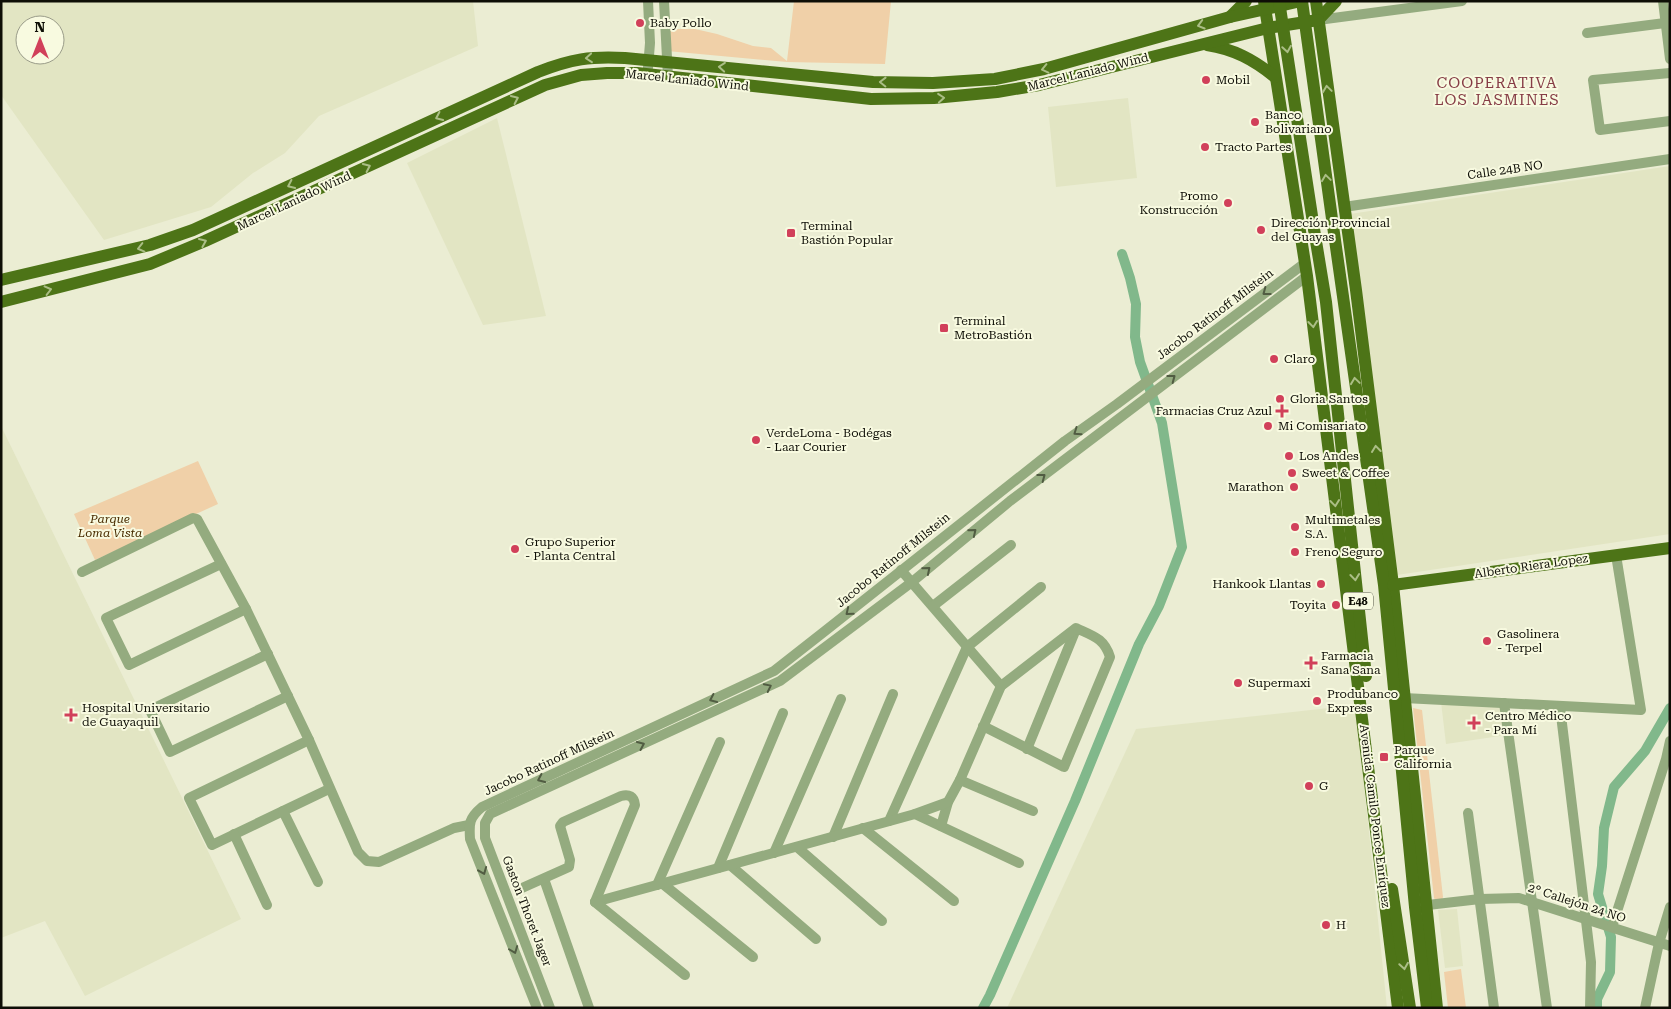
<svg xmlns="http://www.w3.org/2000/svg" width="1671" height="1009" font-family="'Roboto Serif',serif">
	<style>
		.built { fill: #e2e5c3; fill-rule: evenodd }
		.green { fill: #f0d0a8 }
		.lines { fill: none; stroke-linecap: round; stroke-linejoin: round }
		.canal { stroke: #81b88b; stroke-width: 10 }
		.minor { stroke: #94ab7f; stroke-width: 10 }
		.major { stroke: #4d7417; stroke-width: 12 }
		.major-bridge { stroke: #4d7417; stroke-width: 12 }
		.oneway { stroke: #abbe86 }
		.oneway2 { stroke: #515c42 }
		.poi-dot { fill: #d1405a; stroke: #f8fae0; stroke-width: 2 }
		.labels { text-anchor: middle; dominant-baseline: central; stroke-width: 4; stroke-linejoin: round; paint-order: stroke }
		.shield { fill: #f8fae0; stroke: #545547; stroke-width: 1 }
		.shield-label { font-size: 11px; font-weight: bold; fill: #0e0e06 }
		.poi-label { font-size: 12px; fill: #0e0e06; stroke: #f8fae0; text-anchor: start }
		.street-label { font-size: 12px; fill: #0e0e06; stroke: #f8fae0 }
		.park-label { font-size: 12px; font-style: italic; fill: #492c00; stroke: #f8fae0 }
		.quarter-label { font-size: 15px; letter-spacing: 1px; fill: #863d46; stroke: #f8fae0 }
	</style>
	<rect width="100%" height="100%" fill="#ebedd3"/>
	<g class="built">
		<path d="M1 1H473L478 46 319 116 285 153 253 173 211 207 104 240 1 95ZM25 25H55V55H25Z"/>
		<polygon points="1128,98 1137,178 1056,187 1048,107"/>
		<polygon points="497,118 546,316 483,325 407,163"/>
		<polygon points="1670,166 1670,534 1397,575 1350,214"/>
		<polygon points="1,426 241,919 85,996 45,921 1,938"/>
		<polygon points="1441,702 1501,705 1507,735 1446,744"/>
		<polygon points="1356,705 1387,1008 1007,1008 1136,729"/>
		<polygon points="1457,909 1463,966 1445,968 1438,910"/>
	</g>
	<g class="green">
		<polygon points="794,1 891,1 885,64 787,62 667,51 665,29 695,29 717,34 753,46 771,48 787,61"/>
		<polygon points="198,461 218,504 95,560 74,514"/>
		<polygon points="1413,708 1422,710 1443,897 1442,900 1436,901 1434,898"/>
		<polygon points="1461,969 1466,1008 1448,1008 1444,972"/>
	</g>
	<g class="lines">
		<g class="canal">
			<polyline points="983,1008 990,995 1075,801 1139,644 1159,606 1182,547 1162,423 1140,362 1135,337 1136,304 1130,278 1122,254"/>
			<polyline points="1597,1008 1597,999 1610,972 1611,937 1598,894 1602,866 1604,828 1614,787 1645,751 1670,708"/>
		</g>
		<g class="minor">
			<polyline points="648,1 650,43 648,68"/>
			<polyline points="664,1 668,77"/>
			<polyline points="1663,1 1670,59"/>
			<polyline points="1318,20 1462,1"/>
			<polyline points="1587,33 1665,23"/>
			<polyline points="1670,73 1593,80 1600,130 1670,121"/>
			<polyline points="1344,207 1670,159"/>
			<polyline points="221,564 106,618 129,665 246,609"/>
			<polyline points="901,570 1001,686"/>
			<polyline points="82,572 193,518 197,519 246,609 309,740 358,852 367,861 379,862 454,828 469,825"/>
			<polyline points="933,606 1011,545"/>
			<polyline points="268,654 150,710 170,752 288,696"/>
			<polyline points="1404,698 1641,710 1616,555"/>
			<polyline points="1504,703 1547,1008"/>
			<polyline points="1560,707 1591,962 1590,1008"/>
			<polyline points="309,740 189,798 212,845 329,789"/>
			<polyline points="1027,749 1076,629"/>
			<polyline points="960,780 1033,811"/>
			<polyline points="283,811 318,882"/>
			<polyline points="1468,813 1494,1008"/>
			<polyline points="915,814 1019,863"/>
			<polyline points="889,821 967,647 1041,587"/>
			<path d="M941 826 948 802 960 780 1001 686 1076 628C1093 636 1104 638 1110 657L1064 767 983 726"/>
			<polyline points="863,828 954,901"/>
			<polyline points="234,834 267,905"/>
			<polyline points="833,837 893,694"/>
			<polyline points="797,847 882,921"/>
			<polyline points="774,853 841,699"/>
			<polyline points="730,865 816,939"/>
			<polyline points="718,868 783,713"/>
			<polyline points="544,879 589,1008"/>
			<polyline points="663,884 753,957"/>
			<polyline points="657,885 720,742"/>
			<path d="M522 888 569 867 570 860 560 826 563 822 621 796C629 794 634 796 635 805L595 902"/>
			<polyline points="595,902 915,814 948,802"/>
			<polyline points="595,902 685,975"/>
			<polyline points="1419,906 1480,899 1519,898 1670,946"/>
			<polyline points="1612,927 1666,759 1670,741"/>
			<path d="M537 1008 470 839C469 823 469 818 482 807L774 671 825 631 1065 441 1117 404 1305 263"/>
			<polyline points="550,1008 485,838 485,823 490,814 780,681 912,582 1010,501 1307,276"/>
			<polyline points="1645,1008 1659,943 1670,907"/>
		</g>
		<g class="major">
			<polyline points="1264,1 1307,276 1398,1008"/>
			<polyline points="1316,1 1356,290 1393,585 1437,1008"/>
			<polyline points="1230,17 1246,1"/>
			<polyline points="1318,20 1336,1"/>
			<path d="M1207 45C1234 49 1254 60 1275 77"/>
			<polyline points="1333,226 1384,585 1415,907 1427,1008"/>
			<polyline points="1314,229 1326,302 1366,676"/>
			<path d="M1 280 150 245 193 230 538 72C571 59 591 56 625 58L873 82 933 83 995 79 1044 69 1230 17 1301 1"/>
			<polyline points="1,302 150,264 205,241 545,85 581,75 607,73 637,73 871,99 934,98 997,92 1039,85 1268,28 1318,20"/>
			<polyline points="1393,585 1670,548"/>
			<polyline points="1392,889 1410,1008"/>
		</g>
		<g class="major-bridge">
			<polyline points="1279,1 1314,229"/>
			<polyline points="1302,1 1333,226"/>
		</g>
	</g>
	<defs><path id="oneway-chevron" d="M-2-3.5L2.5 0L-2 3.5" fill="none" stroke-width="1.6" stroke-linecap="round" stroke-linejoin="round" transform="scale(1.25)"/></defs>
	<g class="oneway">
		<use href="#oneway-chevron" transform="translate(1201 25) rotate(164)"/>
		<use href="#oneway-chevron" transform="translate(1287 49) rotate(81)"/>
		<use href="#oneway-chevron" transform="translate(589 58) rotate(175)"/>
		<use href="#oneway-chevron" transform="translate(722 67) rotate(-175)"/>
		<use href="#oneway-chevron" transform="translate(1045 69) rotate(167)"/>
		<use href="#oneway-chevron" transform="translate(883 82) rotate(-179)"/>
		<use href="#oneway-chevron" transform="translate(1327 89) rotate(-98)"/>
		<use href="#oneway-chevron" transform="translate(941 98) rotate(-5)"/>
		<use href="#oneway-chevron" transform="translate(515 99) rotate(-25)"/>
		<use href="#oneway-chevron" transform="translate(439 117) rotate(155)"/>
		<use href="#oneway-chevron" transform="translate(367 167) rotate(-25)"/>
		<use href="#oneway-chevron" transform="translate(1326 178) rotate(-98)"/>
		<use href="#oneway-chevron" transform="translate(291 185) rotate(155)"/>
		<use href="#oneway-chevron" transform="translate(203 242) rotate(-23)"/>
		<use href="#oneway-chevron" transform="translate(141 248) rotate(166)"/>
		<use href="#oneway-chevron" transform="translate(48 290) rotate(-14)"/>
		<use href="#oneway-chevron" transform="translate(1313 324) rotate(83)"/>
		<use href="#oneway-chevron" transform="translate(1355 381) rotate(-98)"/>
		<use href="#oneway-chevron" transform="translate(1376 449) rotate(-97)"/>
		<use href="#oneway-chevron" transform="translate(1335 503) rotate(83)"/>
		<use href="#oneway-chevron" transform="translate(1355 577) rotate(84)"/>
		<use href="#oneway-chevron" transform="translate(1404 966) rotate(81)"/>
	</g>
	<g class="oneway2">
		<use href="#oneway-chevron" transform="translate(1266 292) rotate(143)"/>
		<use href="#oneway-chevron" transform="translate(1172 378) rotate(-37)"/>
		<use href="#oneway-chevron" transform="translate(1077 432) rotate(145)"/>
		<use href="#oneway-chevron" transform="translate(1042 477) rotate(-37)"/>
		<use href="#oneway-chevron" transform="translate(973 532) rotate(-39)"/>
		<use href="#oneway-chevron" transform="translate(927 570) rotate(-40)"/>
		<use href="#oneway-chevron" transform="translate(849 612) rotate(141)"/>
		<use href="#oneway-chevron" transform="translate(768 687) rotate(-26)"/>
		<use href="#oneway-chevron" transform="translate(713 699) rotate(155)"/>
		<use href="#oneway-chevron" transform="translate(641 745) rotate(-24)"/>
		<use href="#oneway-chevron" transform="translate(541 779) rotate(155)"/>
		<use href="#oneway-chevron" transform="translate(483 871) rotate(68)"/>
		<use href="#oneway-chevron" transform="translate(514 950) rotate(69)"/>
	</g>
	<g class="poi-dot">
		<circle cx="640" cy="23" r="5"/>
		<circle cx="1206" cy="80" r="5"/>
		<circle cx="1255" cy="122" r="5"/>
		<circle cx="1205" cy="147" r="5"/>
		<circle cx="1228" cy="203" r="5"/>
		<circle cx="1261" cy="230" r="5"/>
		<rect x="786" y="228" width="10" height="10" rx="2.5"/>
		<rect x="939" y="323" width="10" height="10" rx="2.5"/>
		<circle cx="1274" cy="359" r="5"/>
		<circle cx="1280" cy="399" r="5"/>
		<path d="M1279.5 403.5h5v5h5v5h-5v5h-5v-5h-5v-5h5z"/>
		<circle cx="1268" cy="426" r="5"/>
		<circle cx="756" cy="440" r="5"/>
		<circle cx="1289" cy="456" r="5"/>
		<circle cx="1292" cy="473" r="5"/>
		<circle cx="1294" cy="487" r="5"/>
		<circle cx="1295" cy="527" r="5"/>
		<circle cx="515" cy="549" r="5"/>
		<circle cx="1295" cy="552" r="5"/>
		<circle cx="1321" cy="584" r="5"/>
		<circle cx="1336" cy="605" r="5"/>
		<circle cx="1487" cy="641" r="5"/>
		<path d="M1308.5 655.5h5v5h5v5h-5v5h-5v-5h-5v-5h5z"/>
		<circle cx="1238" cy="683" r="5"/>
		<circle cx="1317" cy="701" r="5"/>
		<path d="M68.5 707.5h5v5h5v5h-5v5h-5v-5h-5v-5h5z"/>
		<path d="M1471.5 715.5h5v5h5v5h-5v5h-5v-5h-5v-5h5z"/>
		<rect x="1379" y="752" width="10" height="10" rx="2.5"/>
		<circle cx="1309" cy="786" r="5"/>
		<circle cx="1326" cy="925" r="5"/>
	</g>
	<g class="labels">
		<rect class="shield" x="1343" y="592.5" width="30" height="17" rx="4"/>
		<g class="shield-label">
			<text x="1358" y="601">E48</text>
		</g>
		<g class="poi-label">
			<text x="650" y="23">Baby Pollo</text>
			<text x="1216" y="80">Mobil</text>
			<text x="1265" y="115">Banco<tspan x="1265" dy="14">Bolivariano</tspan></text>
			<text x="1215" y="147">Tracto Partes</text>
			<text x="1218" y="196" text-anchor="end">Promo<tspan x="1218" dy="14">Konstrucción</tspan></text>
			<text x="1271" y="223">Dirección Provincial<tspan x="1271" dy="14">del Guayas</tspan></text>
			<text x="801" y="226">Terminal<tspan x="801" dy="14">Bastión Popular</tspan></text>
			<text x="954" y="321">Terminal<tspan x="954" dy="14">MetroBastión</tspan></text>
			<text x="1284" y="359">Claro</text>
			<text x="1290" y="399">Gloria Santos</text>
			<text x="1272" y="411" text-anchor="end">Farmacias Cruz Azul</text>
			<text x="1278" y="426">Mi Comisariato</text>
			<text x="766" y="433">VerdeLoma - Bodégas<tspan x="766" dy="14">- Laar Courier</tspan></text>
			<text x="1299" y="456">Los Andes</text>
			<text x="1302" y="473">Sweet &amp; Coffee</text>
			<text x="1284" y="487" text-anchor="end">Marathon</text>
			<text x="1305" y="520">Multimetales<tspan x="1305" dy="14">S.A.</tspan></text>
			<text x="525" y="542">Grupo Superior<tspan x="525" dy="14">- Planta Central</tspan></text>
			<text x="1305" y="552">Freno Seguro</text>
			<text x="1311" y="584" text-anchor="end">Hankook Llantas</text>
			<text x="1326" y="605" text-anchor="end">Toyita</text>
			<text x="1497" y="634">Gasolinera<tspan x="1497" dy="14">- Terpel</tspan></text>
			<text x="1321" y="656">Farmacia<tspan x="1321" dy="14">Sana Sana</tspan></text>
			<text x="1248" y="683">Supermaxi</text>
			<text x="1327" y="694">Produbanco<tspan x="1327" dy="14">Express</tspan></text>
			<text x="82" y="708">Hospital Universitario<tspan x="82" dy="14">de Guayaquil</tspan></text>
			<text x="1485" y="716">Centro Médico<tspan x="1485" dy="14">- Para Mí</tspan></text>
			<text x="1394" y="750">Parque<tspan x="1394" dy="14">California</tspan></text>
			<text x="1319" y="786">G</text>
			<text x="1336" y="925">H</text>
		</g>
		<g class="street-label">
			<text transform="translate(1088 72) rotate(-14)">Marcel Laniado Wind</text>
			<text transform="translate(687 80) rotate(6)">Marcel Laniado Wind</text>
			<text transform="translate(1505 170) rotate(-8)">Calle 24B NO</text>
			<text transform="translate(294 201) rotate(-25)">Marcel Laniado Wind</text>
			<text transform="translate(1215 314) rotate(-37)">Jacobo Ratinoff Milstein</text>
			<text transform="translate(893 560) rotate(-39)">Jacobo Ratinoff Milstein</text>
			<text transform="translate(1531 566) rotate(-8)">Alberto Riera Lopez</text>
			<text transform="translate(549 762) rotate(-25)">Jacobo Ratinoff Milstein</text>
			<text transform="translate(1375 816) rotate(83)">Avenida Camilo Ponce Enríquez</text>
			<text transform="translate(1577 903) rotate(18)">2° Callejón 24 NO</text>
			<text transform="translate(527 911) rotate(69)">Gaston Thoret Jager</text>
		</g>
		<g class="park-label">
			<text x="110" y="519">Parque<tspan x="110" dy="14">Loma Vista</tspan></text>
		</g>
		<g class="quarter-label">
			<text x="1497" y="83">COOPERATIVA<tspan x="1497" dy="17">LOS JASMINES</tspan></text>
		</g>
	</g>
	<rect width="1671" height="1009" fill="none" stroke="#0e0e06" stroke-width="5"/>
	<g transform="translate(40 40)"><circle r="24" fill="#f8fae0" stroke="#9a9c89"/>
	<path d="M0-4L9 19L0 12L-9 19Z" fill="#d1405a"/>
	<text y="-8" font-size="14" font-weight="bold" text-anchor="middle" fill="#0e0e06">N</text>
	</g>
</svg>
